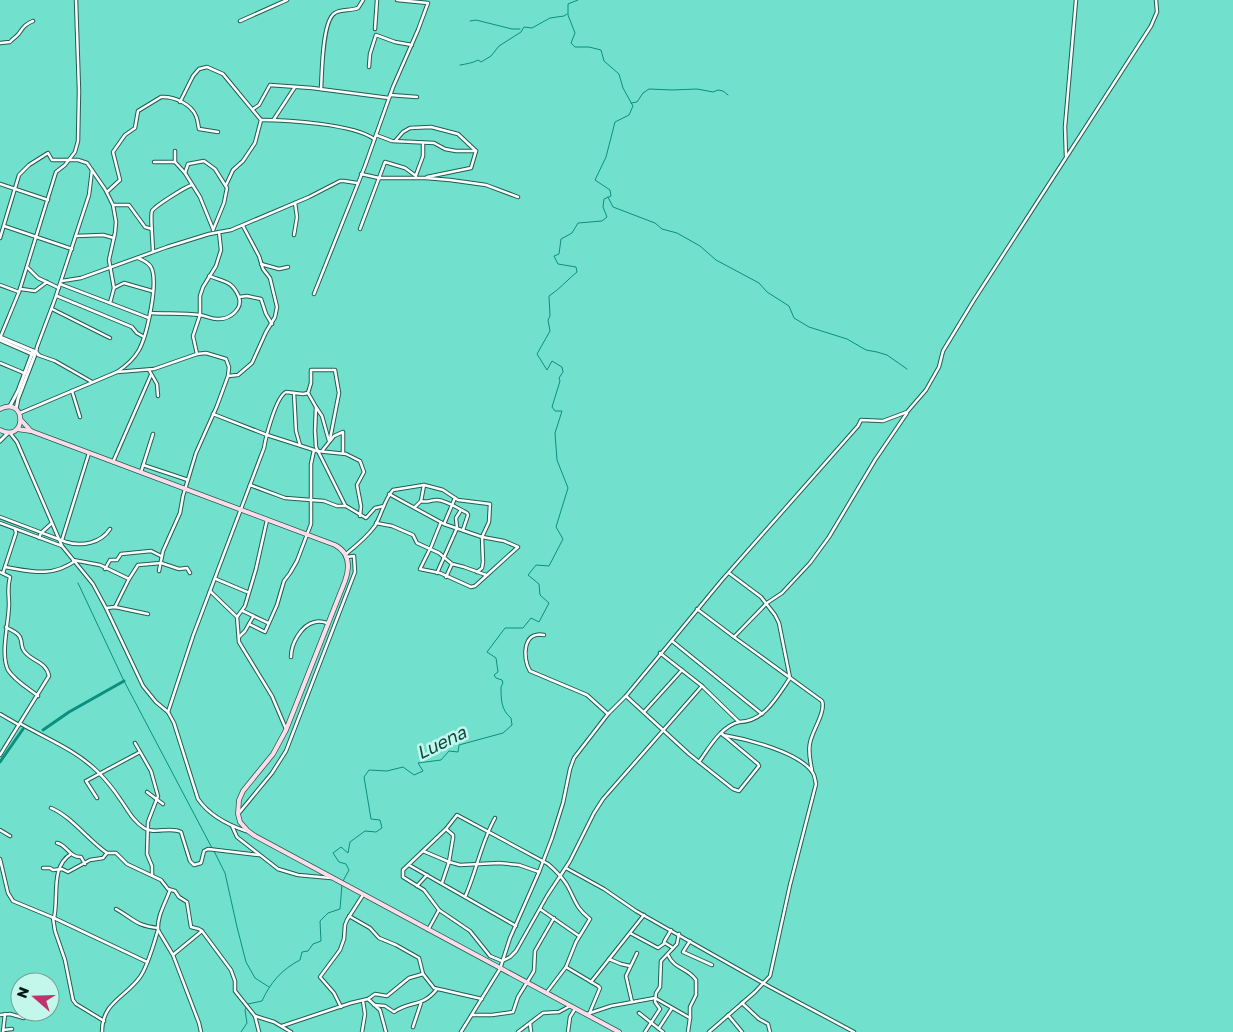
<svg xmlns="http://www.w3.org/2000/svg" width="1233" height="1032" font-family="'Golos Text',sans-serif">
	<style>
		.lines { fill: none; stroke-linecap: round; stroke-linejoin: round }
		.stream { stroke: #0b8f7e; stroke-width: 1 }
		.canal { stroke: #0b8f7e; stroke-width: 3 }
		.minor-casing { stroke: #205d53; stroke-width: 4.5 }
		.tertiary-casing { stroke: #205d53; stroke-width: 5 }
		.secondary-casing { stroke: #205d53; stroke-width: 5.5 }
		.minor { stroke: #fff; stroke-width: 2.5 }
		.tertiary { stroke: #fff; stroke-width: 3 }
		.secondary { stroke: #ffdce8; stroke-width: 4 }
		.labels { text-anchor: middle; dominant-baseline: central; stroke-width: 5; stroke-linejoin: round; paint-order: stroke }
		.water-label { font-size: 18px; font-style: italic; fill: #084b42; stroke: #c4f7ec }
	</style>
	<rect width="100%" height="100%" fill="#71e1cd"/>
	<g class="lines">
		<g class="stream">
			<polyline points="470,21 476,20 512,29 520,29"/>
			<path d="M460 65C466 64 473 63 478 60L481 62 491 56 499 46 521 32 524 27 532 28 550 18 564 16 567 14"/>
			<polyline points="631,103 637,102 643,93 649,89 672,90 697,89 713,92 718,90 723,91 728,95"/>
			<polyline points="608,197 613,207 655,223 662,229 677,233 700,246 716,260 759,283 767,292 789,306 794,318 809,327 847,339 866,350 877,352 887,355 907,369"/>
			<polyline points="78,583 124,681 212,848"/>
			<polyline points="214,851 225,873 237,927 246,962 255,978 269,987"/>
			<path d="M343 881 349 870 346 864 339 862 333 853 341 847 348 853 350 842 365 831 376 832 382 828 380 820 371 819 364 777 369 770 387 771 403 767 414 775 423 771 418 763 441 760 449 751 458 752 459 745 503 733 512 725 511 718C501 710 501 699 501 687L503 683 502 680 496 678 494 675 498 672 496 658 487 652 505 628H523L531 618 539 622 549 603 540 595 539 584 528 575 536 565 549 566 563 539 556 527 568 488 557 460 555 433 562 411H555L552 407 560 381 559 378 563 372 562 367 552 361 547 370 537 354 550 331 548 320 550 316 549 296C560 289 568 279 577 272L576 267 558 264 554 256 559 254 561 239 572 233 578 223 602 221 607 217 603 207 604 199 611 196 610 190 595 180 606 157 615 122 629 115 633 106 623 88 619 74 604 61 601 50 589 47H575L571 43 575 33 568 15V4L578 0"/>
			<path d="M241 1032 247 1023 245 1010 248 1004 262 1001C270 983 282 969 300 960L302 952 308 951 313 944 321 941 320 921 328 913 340 909 342 884"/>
		</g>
		<g class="canal">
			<polyline points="43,730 69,712 124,681"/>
			<polyline points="0,762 23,729"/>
		</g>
		<g class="minor-casing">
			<g id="minor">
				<polyline points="240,21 287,0"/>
				<polyline points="375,29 377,0"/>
				<path d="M0 43 10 42C13 38 18 36 20 32 24 26 26 24 33 21"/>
				<polyline points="369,67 370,54 376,35 395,42 412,45"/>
				<path d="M321 89C322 74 322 20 335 13 341 9 351 11 358 8L363 0"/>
				<polyline points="390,95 417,97"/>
				<polyline points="180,102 193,76 199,69 207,67 223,74 261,120 255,143 243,161 233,170 226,185"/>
				<polyline points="253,109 259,105 270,85 312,88 389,98"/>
				<polyline points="274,119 295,87"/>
				<path d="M261 120C287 120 354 124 374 139"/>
				<polyline points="376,135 392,141 434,143 445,149 456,151 476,151"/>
				<polyline points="396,140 403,132 410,128 431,127 458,134 476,151"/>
				<polyline points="175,151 175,162 185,173 200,197 213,229"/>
				<polyline points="1066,156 1065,127 1076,0"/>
				<polyline points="154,162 175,162"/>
				<polyline points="185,173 188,164 204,161 215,169 227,188 224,203 213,230"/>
				<polyline points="361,174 379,178 426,178 450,180 486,185 518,197"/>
				<polyline points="416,175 423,156 423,143"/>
				<polyline points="427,177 471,168 476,151"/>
				<polyline points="0,184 48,200"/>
				<path d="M107 192 120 180 113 152 125 135 135 128 138 111 161 97C174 96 191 104 196 116 198 120 198 125 199 129L218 132"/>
				<polyline points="113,205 129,205 145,227 152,229"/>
				<polyline points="4,226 72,249"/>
				<polyline points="360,229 385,162 405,168 416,176"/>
				<polyline points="294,235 297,217 295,203"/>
				<polyline points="76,236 103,235 114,238"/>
				<polyline points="0,238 19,175 29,165 48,153 52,160 78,160 87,163 105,189 113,205 116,222 115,233 109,260 114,288 110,303"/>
				<path d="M153 252C153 245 150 215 152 211 155 206 185 187 192 185"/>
				<polyline points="261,264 279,269 288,267"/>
				<polyline points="27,267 38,278 59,288"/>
				<polyline points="62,281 81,278 167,247 209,234 231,230 309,197 340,181 344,181 357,183"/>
				<polyline points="60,284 149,318"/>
				<polyline points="0,285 19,292"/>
				<polyline points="114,288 124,283 152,291"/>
				<polyline points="21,289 35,291 47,282"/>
				<polyline points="314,294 365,166 393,87 418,30 428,3 397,0"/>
				<polyline points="57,296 132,327 137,333 144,337"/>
				<polyline points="239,297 247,296 261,299 266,314 272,324"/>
				<polyline points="52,309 110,338"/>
				<path d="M150 313C166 314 184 313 200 315 207 316 213 320 219 319 230 319 243 309 239 297 232 281 225 282 209 276"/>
				<polyline points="0,338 19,292 56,172 65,165 75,152 78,141 79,91 76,0"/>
				<polyline points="197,354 193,336 200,315 200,296 203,287 216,266 221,250 219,232"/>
				<polyline points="38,355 55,361 92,382"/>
				<polyline points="39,355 36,352 37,347 55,299 89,195 92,170"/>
				<polyline points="0,363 24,373"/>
				<polyline points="149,370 157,384 158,396"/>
				<polyline points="117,372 154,369 197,354 206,353 226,359 229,367 228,376 217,406 196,453 183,496 180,513 163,551 159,571"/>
				<polyline points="228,376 238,375 252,363 266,332 275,317 277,307 270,278 263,269 259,256 243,226"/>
				<polyline points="72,391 80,417"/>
				<polyline points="294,393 296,431 300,445"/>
				<polyline points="316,407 308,393 311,383 311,370 335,370 339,393 330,439"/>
				<path d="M20 413 117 372C126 366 134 359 139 350 147 335 159 282 151 267 148 262 143 260 138 258"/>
				<polyline points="213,414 267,435 317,451 346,454 360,461 364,472 357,485 361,506 360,516"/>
				<path d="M10 433 17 442 62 546 93 584 106 608 143 686 156 702 168 712 174 723 198 799C209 815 228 825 246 831"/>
				<polyline points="329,441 322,416 316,407 315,431 316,447 345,505"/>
				<polyline points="322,451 334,436 343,432 343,453"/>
				<polyline points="113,462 151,375"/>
				<polyline points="143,465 188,480"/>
				<polyline points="141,472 153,434"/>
				<polyline points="250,485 285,498 324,501 337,506 346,506 366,518 375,508 384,506"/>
				<polyline points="389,494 444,524 482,537 504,541 518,547 475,586 471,587 440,573 420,569 431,547 441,522"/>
				<polyline points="421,501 424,485"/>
				<path d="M415 507 421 501C427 503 430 500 437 500 446 500 459 509 467 513L468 515 463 530"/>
				<path d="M0 517 66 542C82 547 101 543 110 529"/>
				<polyline points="0,523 62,546"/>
				<polyline points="376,523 392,526 413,535 417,543 439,553 452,564 464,567 486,575"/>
				<polyline points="444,524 455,498"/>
				<polyline points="39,538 41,533 52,523"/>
				<polyline points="62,540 89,453"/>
				<path d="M346 554C356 546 367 537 375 526 382 514 384 500 393 490L424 485 443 490 458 500 490 504 489 522 482 537 483 562 482 568 477 572"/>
				<polyline points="73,560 100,565 129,579 138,565 161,563 179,569 187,568 190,573"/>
				<path d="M5 567C30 571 51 578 75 561"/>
				<polyline points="105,569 110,560 117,560 121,554 151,551 161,556"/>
				<path d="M0 572 10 577C7 589 9 593 9 604 9 623 0 653 8 670 15 681 28 688 38 696"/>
				<polyline points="3,573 16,533 15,529"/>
				<polyline points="437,573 457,528 456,518 461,510"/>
				<polyline points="446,577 452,564"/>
				<polyline points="216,579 247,592"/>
				<polyline points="210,591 237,617 239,642 272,696 286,729"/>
				<polyline points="115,607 129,579"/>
				<polyline points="106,608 115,607 148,614"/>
				<polyline points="697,609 734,637 767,603 782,593 810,563 829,537 875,460 907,413"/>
				<polyline points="243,611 268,623"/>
				<polyline points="237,617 245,606 256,569 267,520"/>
				<polyline points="249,624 265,632 277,605 284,581 290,573 297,561 311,524 311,464 314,450"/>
				<path d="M544 635C523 630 522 658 530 671L587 695 608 714"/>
				<polyline points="239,637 245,631 253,617"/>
				<path d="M734 637 822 701C826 712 812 731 810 743 808 752 810 761 812 770"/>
				<polyline points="672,641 762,714"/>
				<path d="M660 653 702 686 739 722C764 722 777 697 790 678L779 623 775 615 761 597 729 573"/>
				<path d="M291 657C291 644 301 625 315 622 319 621 324 622 327 623"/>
				<polyline points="626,696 689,754 733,789 739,791 759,766 758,764 721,733"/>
				<path d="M168 712 193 636 264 448C266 436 276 397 286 392L303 394 308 393"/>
				<polyline points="644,712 682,670"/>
				<polyline points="0,714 19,725"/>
				<path d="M21 724C47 739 76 750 98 772 106 780 114 790 120 799 128 810 132 820 144 828 154 835 170 826 181 832L190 861 194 865 201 863 204 851 208 849 259 855"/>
				<polyline points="135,743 151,771 158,796 148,822 147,854 152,866 152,875"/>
				<path d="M0 755 49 676C46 661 32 662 24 651 21 647 22 644 21 640 20 633 12 631 6 627"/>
				<path d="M699 762C709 748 721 726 739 722"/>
				<polyline points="147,792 163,804"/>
				<polyline points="97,798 86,781 140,752"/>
				<path d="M51 808C71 816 89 841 107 853H116L127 864 161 880 168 889 175 891 179 897 187 902 191 927 199 929 202 931 231 970 235 981V991L255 1016 259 1032"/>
				<polyline points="239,813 272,773 286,751 355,572 354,556 347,557"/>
				<polyline points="232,826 237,837 278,869 298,875 331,878"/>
				<polyline points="0,830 10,836"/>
				<path d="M57 843C67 845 70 858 81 857L85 864"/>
				<polyline points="423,851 449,862 460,865 499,863 519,865 539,872"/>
				<polyline points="0,859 8,893 13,901 54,918 147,962"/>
				<polyline points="409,865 516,926"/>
				<polyline points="43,868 50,868 53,870 62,869 68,872 90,860 103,858 107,853"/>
				<polyline points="566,868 604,889 636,911 770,987 854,1032"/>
				<polyline points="442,883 449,862 453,838 453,835 446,829"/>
				<polyline points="417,886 427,875"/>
				<path d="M465 897C477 870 481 843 495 818"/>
				<path d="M116 909C134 919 136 926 158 928"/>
				<polyline points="540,909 579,936"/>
				<polyline points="349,916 370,928 379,938 396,945 419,958 423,974 434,988 482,999"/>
				<polyline points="53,918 55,931 65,960 73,1000 76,1004 104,1021"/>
				<path d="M54 918C59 897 50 867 71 854"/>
				<polyline points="158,930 173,955 199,1023 201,1032"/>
				<polyline points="428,930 439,910"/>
				<polyline points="630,933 658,948 665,943 673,948"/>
				<polyline points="690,941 683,952 712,965"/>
				<polyline points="664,942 671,930"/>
				<polyline points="174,954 202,931"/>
				<path d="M668 955C675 970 687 967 696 980V995L690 1007V1018L688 1032"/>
				<polyline points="609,959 621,964 630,966"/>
				<path d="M566 967 576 942 590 919C575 907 576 901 567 885 562 877 555 870 548 864L457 815 446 829 403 870V877L424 890 439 910 470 931 490 956 502 961 510 957 516 951 547 896 570 861 594 813 603 799 702 686"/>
				<polyline points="591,982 644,915"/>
				<polyline points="547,992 566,967 598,986 600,988 590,1012"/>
				<polyline points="368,999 380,1010 386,1032"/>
				<polyline points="632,1002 626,976 637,953"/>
				<polyline points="742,1003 759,1019 768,1024 770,1032"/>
				<path d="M374 1005 385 1006 394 1012C411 1000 422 1008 437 989"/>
				<polyline points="341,1007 334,993 320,977 340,950 344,939 345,925 347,920 363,895"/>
				<polyline points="639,1013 663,1032"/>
				<polyline points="587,1014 611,1006 655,998 690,1018"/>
				<polyline points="0,1015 10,1014 24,1018"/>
				<polyline points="472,1015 492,1015 513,1012 518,997 534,971 535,951 554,918"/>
				<polyline points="728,1015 742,1032"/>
				<polyline points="255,1016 274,1022 291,1032"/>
				<polyline points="530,1023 531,1032"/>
				<polyline points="282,1026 351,1003 368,999 375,994 387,996 409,978 423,974"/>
				<polyline points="413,1027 421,1003"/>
				<polyline points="659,1028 672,1008"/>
				<polyline points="3,1030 12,1029"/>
				<polyline points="3,1032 5,1014"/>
				<path d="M102 1032C102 1002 125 998 140 977 148 966 154 943 158 930 157 916 165 904 170 890"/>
				<polyline points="362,1032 365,1014 363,1001"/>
				<polyline points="461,1032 500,969 510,938 539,872 552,838 563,803 570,769 574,758 608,714 626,696 722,580 858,426 861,420 883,421 907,412 926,390 939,367 943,351 974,300 1151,26 1157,12 1156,0"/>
				<polyline points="518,1032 543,1013 559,1012 570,1006"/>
				<polyline points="568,1032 570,1017 575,1009"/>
				<polyline points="645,1032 660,1009 655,1002 656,993 660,987 661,961 677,944 679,934"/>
				<path d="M709 1032 755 992 770 976 790 885 816 784C815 780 815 776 813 773 800 752 746 739 723 735"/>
			</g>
		</g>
		<g class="tertiary-casing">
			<g id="tertiary">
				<polyline points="0,337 36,352 18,399 16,409"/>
				<polyline points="0,340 34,355"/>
				<polyline points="10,406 18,391 33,351"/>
				<polyline points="0,441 8,433"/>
			</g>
		</g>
		<g class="secondary-casing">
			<g id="secondary">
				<path d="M0 409C27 395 27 444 0 430"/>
				<polyline points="21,420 31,431"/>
				<path d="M17 429 31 431 335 545C350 553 350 567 345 581L286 730 273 754 243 791 239 800 238 814 240 822 248 831 255 836 619 1032"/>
			</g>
		</g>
		<use href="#minor" class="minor"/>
		<use href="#tertiary" class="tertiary"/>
		<use href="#secondary" class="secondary"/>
	</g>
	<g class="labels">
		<g class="water-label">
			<text transform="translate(441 742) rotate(-26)">Luena</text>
		</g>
	</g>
	<g transform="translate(35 997) rotate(290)"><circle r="24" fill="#c4f7ec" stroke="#779f96"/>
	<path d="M0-4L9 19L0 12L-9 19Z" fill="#be336c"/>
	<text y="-8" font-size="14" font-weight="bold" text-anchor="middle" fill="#031a16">N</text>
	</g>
</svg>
